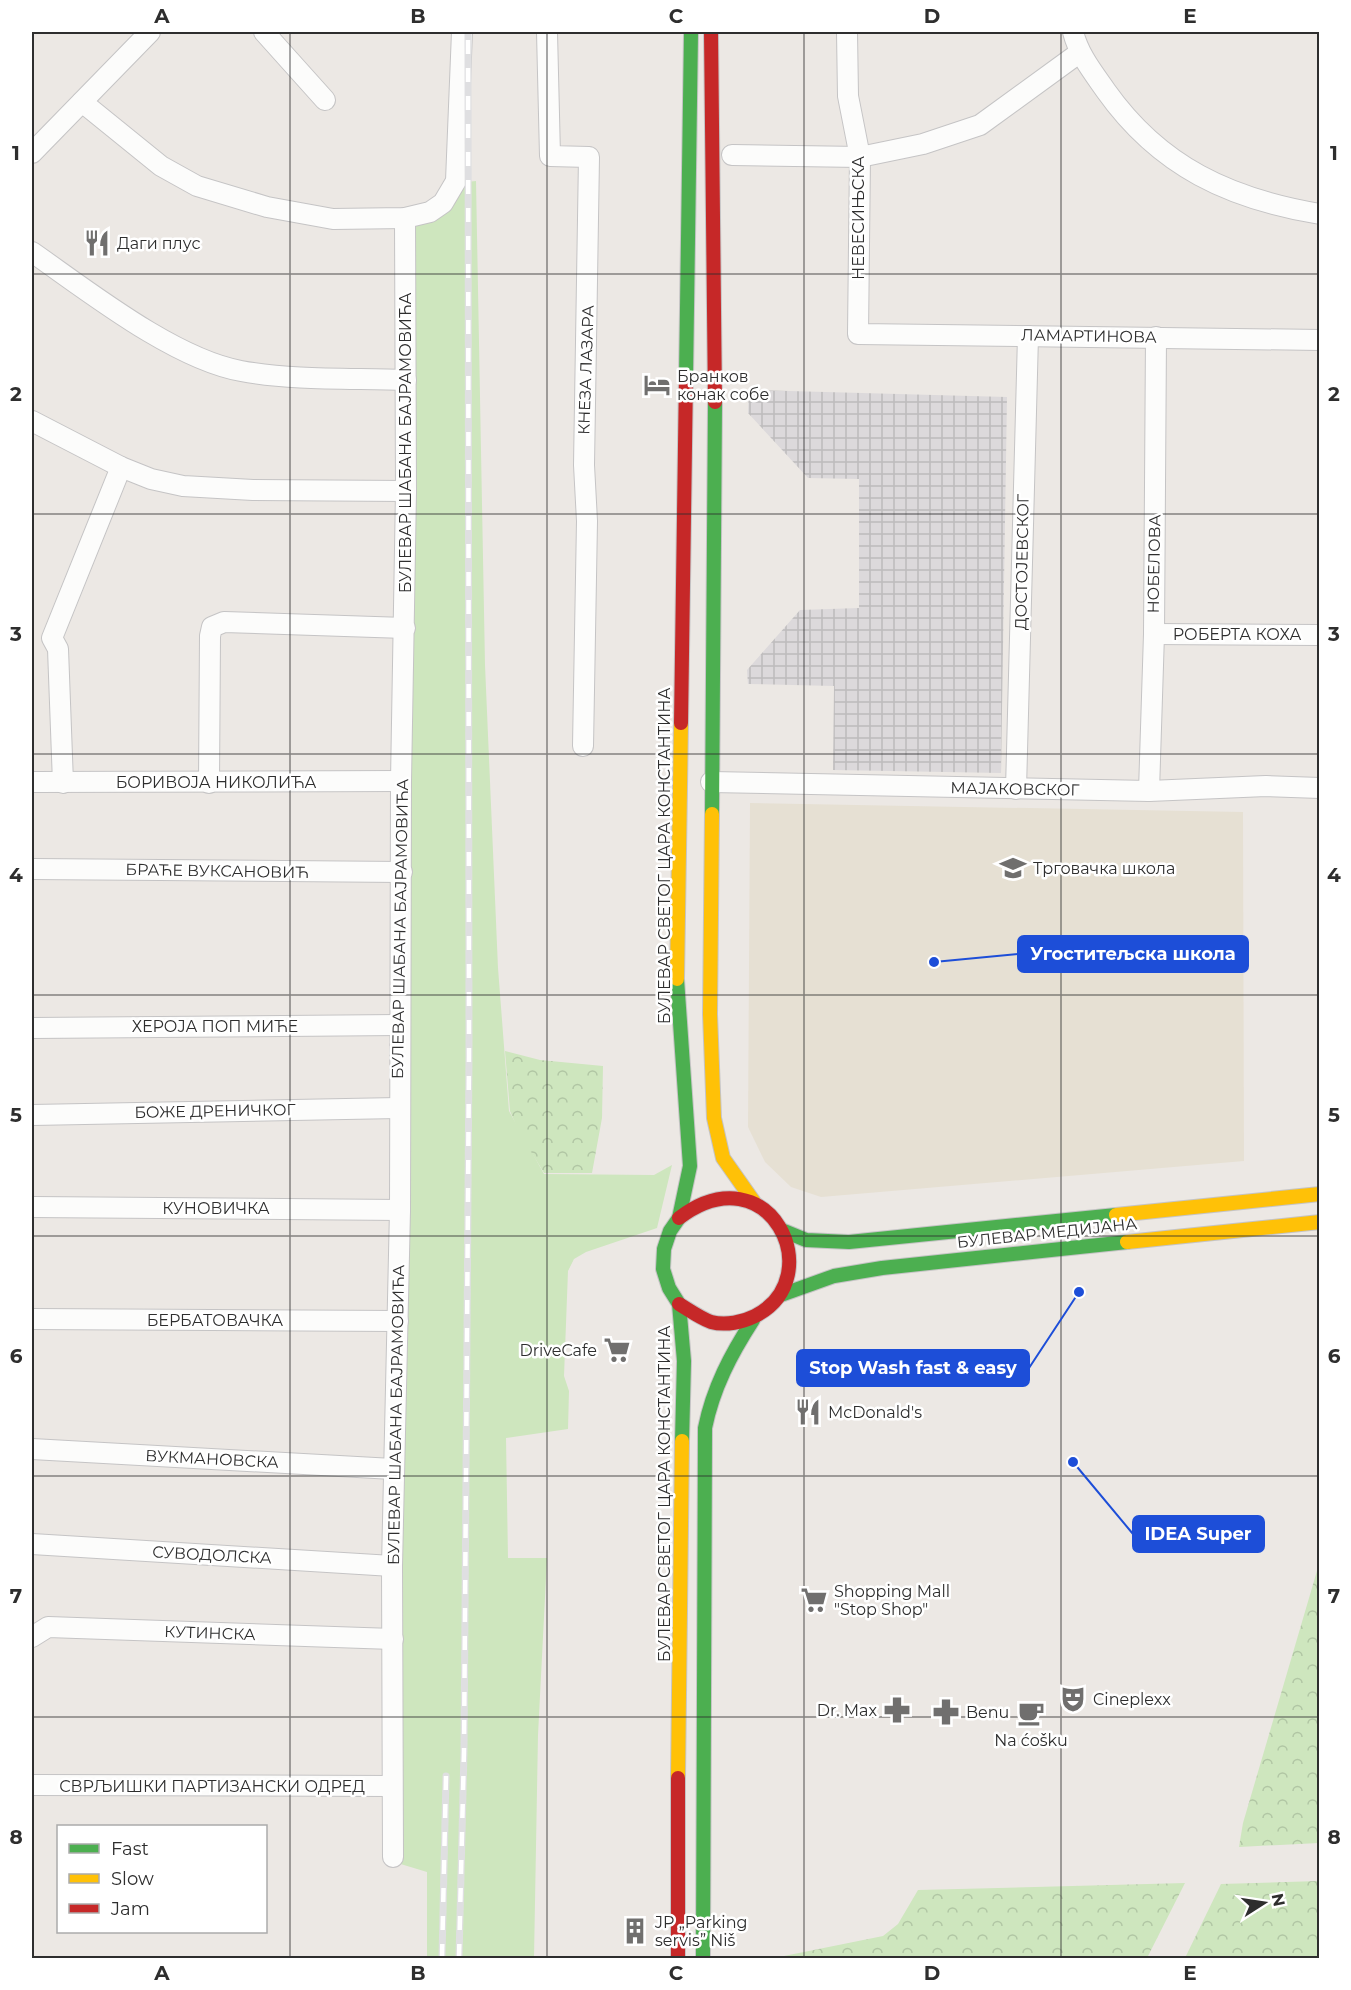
<svg xmlns="http://www.w3.org/2000/svg" width="1351" height="1990" font-family="Montserrat,sans-serif">
	<style>
		.industrial { fill: url(#industrial-grid) }
		.education { fill: #e6e0d3 }
		.grass { fill: #cee6be }
		.forest { fill: url(#forest-crowns) }
		.lines { fill: none; stroke-linecap: round; stroke-linejoin: round }
		.street-casing { stroke: #c5c4c5; stroke-width: 22 }
		.fast-casing { stroke: #c5c4c5; stroke-width: 16 }
		.slow-casing { stroke: #c5c4c5; stroke-width: 16 }
		.jam-casing { stroke: #c5c4c5; stroke-width: 16 }
		.street { stroke: #fcfcfb; stroke-width: 20 }
		.fast { stroke: #4caf50; stroke-width: 14 }
		.slow { stroke: #ffc107; stroke-width: 14 }
		.jam { stroke: #c62828; stroke-width: 14 }
		.rail-casing { stroke: #dfdfe1; stroke-width: 7 }
		.rail { stroke: #fff; stroke-width: 4.5; stroke-dasharray: 14; stroke-linecap: butt }
		.grid { fill: none; stroke: #2e2e2e; stroke-width: 1.5; stroke-opacity: 0.55 }
		.labels { text-anchor: middle; dominant-baseline: central; stroke-width: 5; stroke-linejoin: round; paint-order: stroke }
		.street-label { font-size: 16px; fill: #2e2e2e; stroke: #fff }
		.poi-label { font-size: 16px; fill: #2e2e2e; stroke: #fff; text-anchor: start }
		.leader { fill: none; stroke: #1d4ed8; stroke-width: 2 }
		.callout-dot { fill: #1d4ed8; stroke: #fff; stroke-width: 2 }
		.callout { fill: #1d4ed8; stroke: #1d4ed8; stroke-width: 2 }
		.callout-label { font-size: 18px; text-anchor: middle; font-weight: bold; fill: #fff }
		.neatline { fill: none; stroke: #2e2e2e; stroke-width: 2 }
		.grid-label { font-size: 20px; text-anchor: middle; font-weight: bold; fill: #2e2e2e }
	</style>
	<defs>
		<pattern id="industrial-grid" width="8" height="8" patternUnits="userSpaceOnUse" patternTransform="scale(1.5)"><rect width="8" height="8" fill="#dcd9db"/><path d="M0 4h8M4 0v8" fill="none" stroke="#bdbbbc"/></pattern>
		<pattern id="forest-crowns" width="20" height="18" patternUnits="userSpaceOnUse" patternTransform="scale(1.5)"><rect width="20" height="18" fill="#cee6be"/><path d="M2 6a3 3 0 1 1 6 0M12 15a3 3 0 1 1 6 0" fill="none" stroke="#b1c6a4"/></pattern>
	</defs>
	<rect width="100%" height="100%" fill="#ece8e4"/>
	<polygon class="industrial" points="749,390 1007,397 1001,773 833,770 834,686 748,684 747,670 800,610 859,608 859,479 808,478 748,413"/>
	<polygon class="education" points="750,803 1243,812 1244,1161 821,1197 791,1187 765,1162 748,1127"/>
	<polygon class="grass" points="476,181 485,665 498,968 509,1111 544,1174 654,1175 672,1165 657,1228 586,1252 574,1259 568,1271 564,1376 569,1391 568,1429 506,1438 508,1558 547,1558 538,1735 534,1958 427,1958 427,1872 394,1862 408,220 457,183"/>
	<g class="forest">
		<polygon points="505,1051 540,1060 603,1066 602,1118 592,1173 544,1173 519,1132 510,1111"/>
		<polygon points="1319,1564 1319,1843 1239,1847 1243,1823"/>
		<polygon points="1319,1881 1319,1958 1185,1958 1221,1884"/>
		<polygon points="1185,1883 1147,1958 784,1958 784,1956 883,1936 898,1924 918,1890"/>
	</g>
	<g class="lines">
		<g class="street-casing">
			<g id="street">
				<polyline points="264,32 325,100"/>
				<polyline points="547,32 550,156 589,157 584,465 587,521 583,746"/>
				<polyline points="847,32 848,96 860,157 858,334 1320,340"/>
				<path d="M1073 32C1079 55 1092 71 1106 91 1160 167 1230 199 1320 214"/>
				<polyline points="82,102 161,166 197,186 267,207 333,219 405,218 430,212 443,203 456,181 462,32"/>
				<polyline points="32,153 150,32"/>
				<polyline points="732,155 860,157 923,144 980,125 1079,53"/>
				<path d="M32 252C88 291 174 359 241 371 295 381 352 378 406 380"/>
				<polyline points="32,421 121,467 151,479 183,486 253,490 406,491"/>
				<polyline points="1154,634 1320,635"/>
				<polyline points="32,782 401,781"/>
				<polyline points="711,782 1149,791 1266,786 1320,788"/>
				<polyline points="63,783 58,649 52,638 121,467"/>
				<polyline points="209,783 210,636 212,627 224,622 405,628"/>
				<polyline points="1016,789 1028,336"/>
				<polyline points="1149,791 1154,634 1156,337"/>
				<polyline points="32,869 402,872"/>
				<polyline points="32,1028 399,1025"/>
				<polyline points="32,1115 398,1108"/>
				<polyline points="32,1207 400,1210"/>
				<polyline points="32,1319 398,1321"/>
				<polyline points="32,1449 393,1469"/>
				<polyline points="32,1544 392,1566"/>
				<polyline points="32,1637 48,1627 393,1639"/>
				<polyline points="32,1785 392,1786"/>
				<polyline points="393,1857 392,1566 400,1210 401,781 406,491 405,218"/>
			</g>
		</g>
		<g class="fast-casing">
			<g id="fast">
				<polyline points="686,377 691,32"/>
				<polyline points="712,814 715,402"/>
				<polyline points="677,979 690,1166 679,1218 670,1231 664,1249 663,1269 669,1288 679,1304 684,1361 682,1441"/>
				<polyline points="784,1231 806,1240 849,1242 1116,1215"/>
				<polyline points="781,1295 834,1276 882,1268 1127,1242"/>
				<path d="M703 1958 705 1428C713 1388 731 1354 753 1320"/>
			</g>
		</g>
		<g class="slow-casing">
			<g id="slow">
				<polyline points="712,814 710,1014 714,1118 723,1158 754,1202"/>
				<polyline points="677,979 681,723"/>
				<polyline points="1116,1215 1320,1194"/>
				<polyline points="1127,1242 1320,1222"/>
				<polyline points="678,1778 682,1441"/>
			</g>
		</g>
		<g class="jam-casing">
			<g id="jam">
				<polyline points="711,32 715,402"/>
				<polyline points="681,723 686,377"/>
				<path d="M679 1218C769 1150 831 1277 755 1316 743 1322 726 1326 711 1322 700 1318 689 1310 679 1304"/>
				<polyline points="678,1958 678,1778"/>
			</g>
		</g>
		<use href="#street" class="street"/>
		<use href="#fast" class="fast"/>
		<use href="#slow" class="slow"/>
		<use href="#jam" class="jam"/>
		<g class="rail-casing">
			<g id="rail">
				<polyline points="442,1958 446,1776"/>
				<polyline points="459,1958 464,1751 469,1055 468,32"/>
			</g>
		</g>
		<use href="#rail" class="rail"/>
	</g>
	<path class="grid" d="M290 32V1958M547 32V1958M804 32V1958M1061 32V1958M32 274H1320M32 514H1320M32 754H1320M32 995H1320M32 1236H1320M32 1476H1320M32 1717H1320"/>
	<defs>
		<g id="restaurant-bare" transform="scale(2.07)"><path d="M-5-6h1v4h1v-4h1v4h1v-4h1v5L-1.5 .5V6h-2V.5L-5-1ZM5-6V6H3V1.5H1.5Q1.5-4 5-6Z" fill="#706f6e" stroke="#fff" stroke-width="2.5" paint-order="stroke"/></g>
		<g id="hotel-bare" transform="scale(2.07)"><path d="M-6-4.5h1.5V1H6V5H4.5V3h-9V5H-6ZM-4 0a1.8 1.8 0 1 1 3.6 0ZM.5 0V-2.5h3Q6-2.5 6 0Z" fill="#706f6e" stroke="#fff" stroke-width="2.5" paint-order="stroke"/></g>
		<g id="school-bare" transform="scale(2.07)"><path d="M0-5L7-2L0 1L-7-2ZM-4 1L0 2.5L4 1V4Q0 6-4 4Z" fill="#706f6e" stroke="#fff" stroke-width="2.5" paint-order="stroke"/></g>
		<g id="supermarket-bare" transform="scale(2.07)"><path d="M-6-5.5h2.5l.6 2H6L4.5 2H-2.5L-4.4-4H-6ZM-1.5 3.2a1.3 1.3 0 1 0 .1 0ZM3 3.2a1.3 1.3 0 1 0 .1 0Z" fill="#706f6e" stroke="#fff" stroke-width="2.5" paint-order="stroke"/></g>
		<g id="theatre-bare" transform="scale(2.07)"><path d="M-5-5.5Q0-4 5-5.5V0Q5 5 0 6Q-5 5-5 0ZM-3.3-2.5H-1v1.5H-3.3ZM1-2.5H3.3v1.5H1ZM-2.8 1Q0 5.5 2.8 1Z" fill="#706f6e" stroke="#fff" stroke-width="2.5" paint-order="stroke"/></g>
		<g id="pharmacy-bare" transform="scale(2.07)"><path d="M-2-6h4v4h4v4h-4v4h-4v-4h-4v-4h4Z" fill="#706f6e" stroke="#fff" stroke-width="2.5" paint-order="stroke"/></g>
		<g id="cafe-bare" transform="scale(2.07)"><path d="M-5.5-4.5H6V0H3Q3 3.5 0 3.5H-2.5Q-5.5 3.5-5.5 0ZM3-3.2v2h1.7v-2ZM-6 4.5H4V6H-6Z" fill="#706f6e" stroke="#fff" stroke-width="2.5" paint-order="stroke"/></g>
		<g id="building-bare" transform="scale(2.07)"><path d="M-4-6H4V6H1V3H-1V6H-4ZM-2.5-4.3h1.7v1.8h-1.7ZM.8-4.3h1.7v1.8H.8ZM-2.5-1h1.7V.8h-1.7ZM.8-1h1.7V.8H.8Z" fill="#706f6e" stroke="#fff" stroke-width="2.5" paint-order="stroke"/></g>
	</defs>
	<g fill-rule="evenodd">
		<use href="#restaurant-bare" x="97" y="243"/>
		<use href="#hotel-bare" x="657" y="385"/>
		<use href="#school-bare" x="1013" y="868"/>
		<use href="#supermarket-bare" x="617" y="1350"/>
		<use href="#restaurant-bare" x="808" y="1412"/>
		<use href="#supermarket-bare" x="814" y="1600"/>
		<use href="#theatre-bare" x="1073" y="1699"/>
		<use href="#pharmacy-bare" x="897" y="1710"/>
		<use href="#pharmacy-bare" x="946" y="1712"/>
		<use href="#cafe-bare" x="1031" y="1713"/>
		<use href="#building-bare" x="635" y="1931"/>
	</g>
	<g class="labels">
		<g class="street-label">
			<text transform="translate(858 218) rotate(-90)">НЕВЕСИЊСКА</text>
			<text transform="translate(1089 336) rotate(1)">ЛАМАРТИНОВА</text>
			<text transform="translate(586 370) rotate(-88)">КНЕЗА ЛАЗАРА</text>
			<text transform="translate(405 443) rotate(-90)">БУЛЕВАР ШАБАНА БАЈРАМОВИЋА</text>
			<text transform="translate(1022 562) rotate(-89)">ДОСТОЈЕВСКОГ</text>
			<text transform="translate(1154 564) rotate(-89)">НОБЕЛОВА</text>
			<text x="1237" y="634">РОБЕРТА КОХА</text>
			<text x="216" y="782">БОРИВОЈА НИКОЛИЋА</text>
			<text transform="translate(1015 789) rotate(1)">МАЈАКОВСКОГ</text>
			<text transform="translate(664 856) rotate(-90)">БУЛЕВАР СВЕТОГ ЦАРА КОНСТАНТИНА</text>
			<text transform="translate(217 871) rotate(1)">БРАЋЕ ВУКСАНОВИЋ</text>
			<text transform="translate(400 929) rotate(-89)">БУЛЕВАР ШАБАНА БАЈРАМОВИЋА</text>
			<text x="215" y="1026">ХЕРОЈА ПОП МИЋЕ</text>
			<text transform="translate(215 1111) rotate(-1)">БОЖЕ ДРЕНИЧКОГ</text>
			<text x="216" y="1208">КУНОВИЧКА</text>
			<text transform="translate(1047 1233) rotate(-6)">БУЛЕВАР МЕДИЈАНА</text>
			<text x="215" y="1320">БЕРБАТОВАЧКА</text>
			<text transform="translate(396 1415) rotate(-89)">БУЛЕВАР ШАБАНА БАЈРАМОВИЋА</text>
			<text transform="translate(212 1459) rotate(3)">ВУКМАНОВСКА</text>
			<text transform="translate(664 1494) rotate(-90)">БУЛЕВАР СВЕТОГ ЦАРА КОНСТАНТИНА</text>
			<text transform="translate(212 1555) rotate(3)">СУВОДОЛСКА</text>
			<text transform="translate(210 1633) rotate(2)">КУТИНСКА</text>
			<text x="212" y="1786">СВРЉИШКИ ПАРТИЗАНСКИ ОДРЕД</text>
		</g>
		<g class="poi-label">
			<text x="117" y="243">Даги плус</text>
			<text x="677" y="376">Бранков<tspan x="677" dy="18">конак собе</tspan></text>
			<text x="1033" y="868">Трговачка школа</text>
			<text x="597" y="1350" text-anchor="end">DriveCafe</text>
			<text x="828" y="1412">McDonald's</text>
			<text x="834" y="1591">Shopping Mall<tspan x="834" dy="18">"Stop Shop"</tspan></text>
			<text x="1093" y="1699">Cineplexx</text>
			<text x="877" y="1710" text-anchor="end">Dr. Max</text>
			<text x="966" y="1712">Benu</text>
			<text x="1031" y="1740" text-anchor="middle">Na ćošku</text>
			<text x="655" y="1922">JP „Parking<tspan x="655" dy="18">servis” Niš</tspan></text>
		</g>
	</g>
	<path class="leader" d="M934 962L1018 954M1079 1292L1029 1368M1073 1462L1133 1534"/>
	<g class="callout-dot">
		<circle cx="934" cy="962" r="6"/>
		<circle cx="1079" cy="1292" r="6"/>
		<circle cx="1073" cy="1462" r="6"/>
	</g>
	<g class="callout">
		<rect x="1018" y="936" width="230" height="36" rx="6"/>
		<rect x="797" y="1350" width="232" height="36" rx="6"/>
		<rect x="1133" y="1516" width="131" height="36" rx="6"/>
	</g>
	<g class="callout-label">
		<text x="1133" y="960">Угоститељска школа</text>
		<text x="913" y="1374">Stop Wash fast &amp; easy</text>
		<text x="1198" y="1540">IDEA Super</text>
	</g>
	<rect width="1351" height="1990" fill="none" stroke="#ffffff" stroke-width="66"/>
	<rect x="57" y="1825" width="210" height="108" fill="#ffffff" stroke="#ababab" stroke-width="1.5"/>
	<rect x="69" y="1844" width="30" height="9" fill="#4caf50" stroke="#ababab" stroke-width="1.5"/>
	<text x="111" y="1855" font-size="18" fill="#2e2e2e">Fast</text>
	<rect x="69" y="1874" width="30" height="9" fill="#ffc107" stroke="#ababab" stroke-width="1.5"/>
	<text x="111" y="1885" font-size="18" fill="#2e2e2e">Slow</text>
	<rect x="69" y="1904" width="30" height="9" fill="#c62828" stroke="#ababab" stroke-width="1.5"/>
	<text x="111" y="1915" font-size="18" fill="#2e2e2e">Jam</text>
	<g transform="translate(1264 1903) rotate(78)" stroke="#ffffff" stroke-width="4.5" paint-order="stroke">
	<path d="M0-4.5L10 22L0 15L-10 22Z" fill="#2e2e2e"/>
	<text y="-9" font-size="16" font-weight="bold" text-anchor="middle" fill="#2e2e2e">N</text>
	</g>
	<rect x="33" y="33" width="1285" height="1924" class="neatline"/>
	<g class="grid-label">
		<text x="162" y="23">A</text>
		<text x="418" y="23">B</text>
		<text x="676" y="23">C</text>
		<text x="932" y="23">D</text>
		<text x="1190" y="23">E</text>
		<text x="16" y="160">1</text>
		<text x="1334" y="160">1</text>
		<text x="16" y="401">2</text>
		<text x="1334" y="401">2</text>
		<text x="16" y="641">3</text>
		<text x="1334" y="641">3</text>
		<text x="16" y="882">4</text>
		<text x="1334" y="882">4</text>
		<text x="16" y="1122">5</text>
		<text x="1334" y="1122">5</text>
		<text x="16" y="1363">6</text>
		<text x="1334" y="1363">6</text>
		<text x="16" y="1603">7</text>
		<text x="1334" y="1603">7</text>
		<text x="16" y="1844">8</text>
		<text x="1334" y="1844">8</text>
		<text x="162" y="1980">A</text>
		<text x="418" y="1980">B</text>
		<text x="676" y="1980">C</text>
		<text x="932" y="1980">D</text>
		<text x="1190" y="1980">E</text>
	</g>
</svg>
